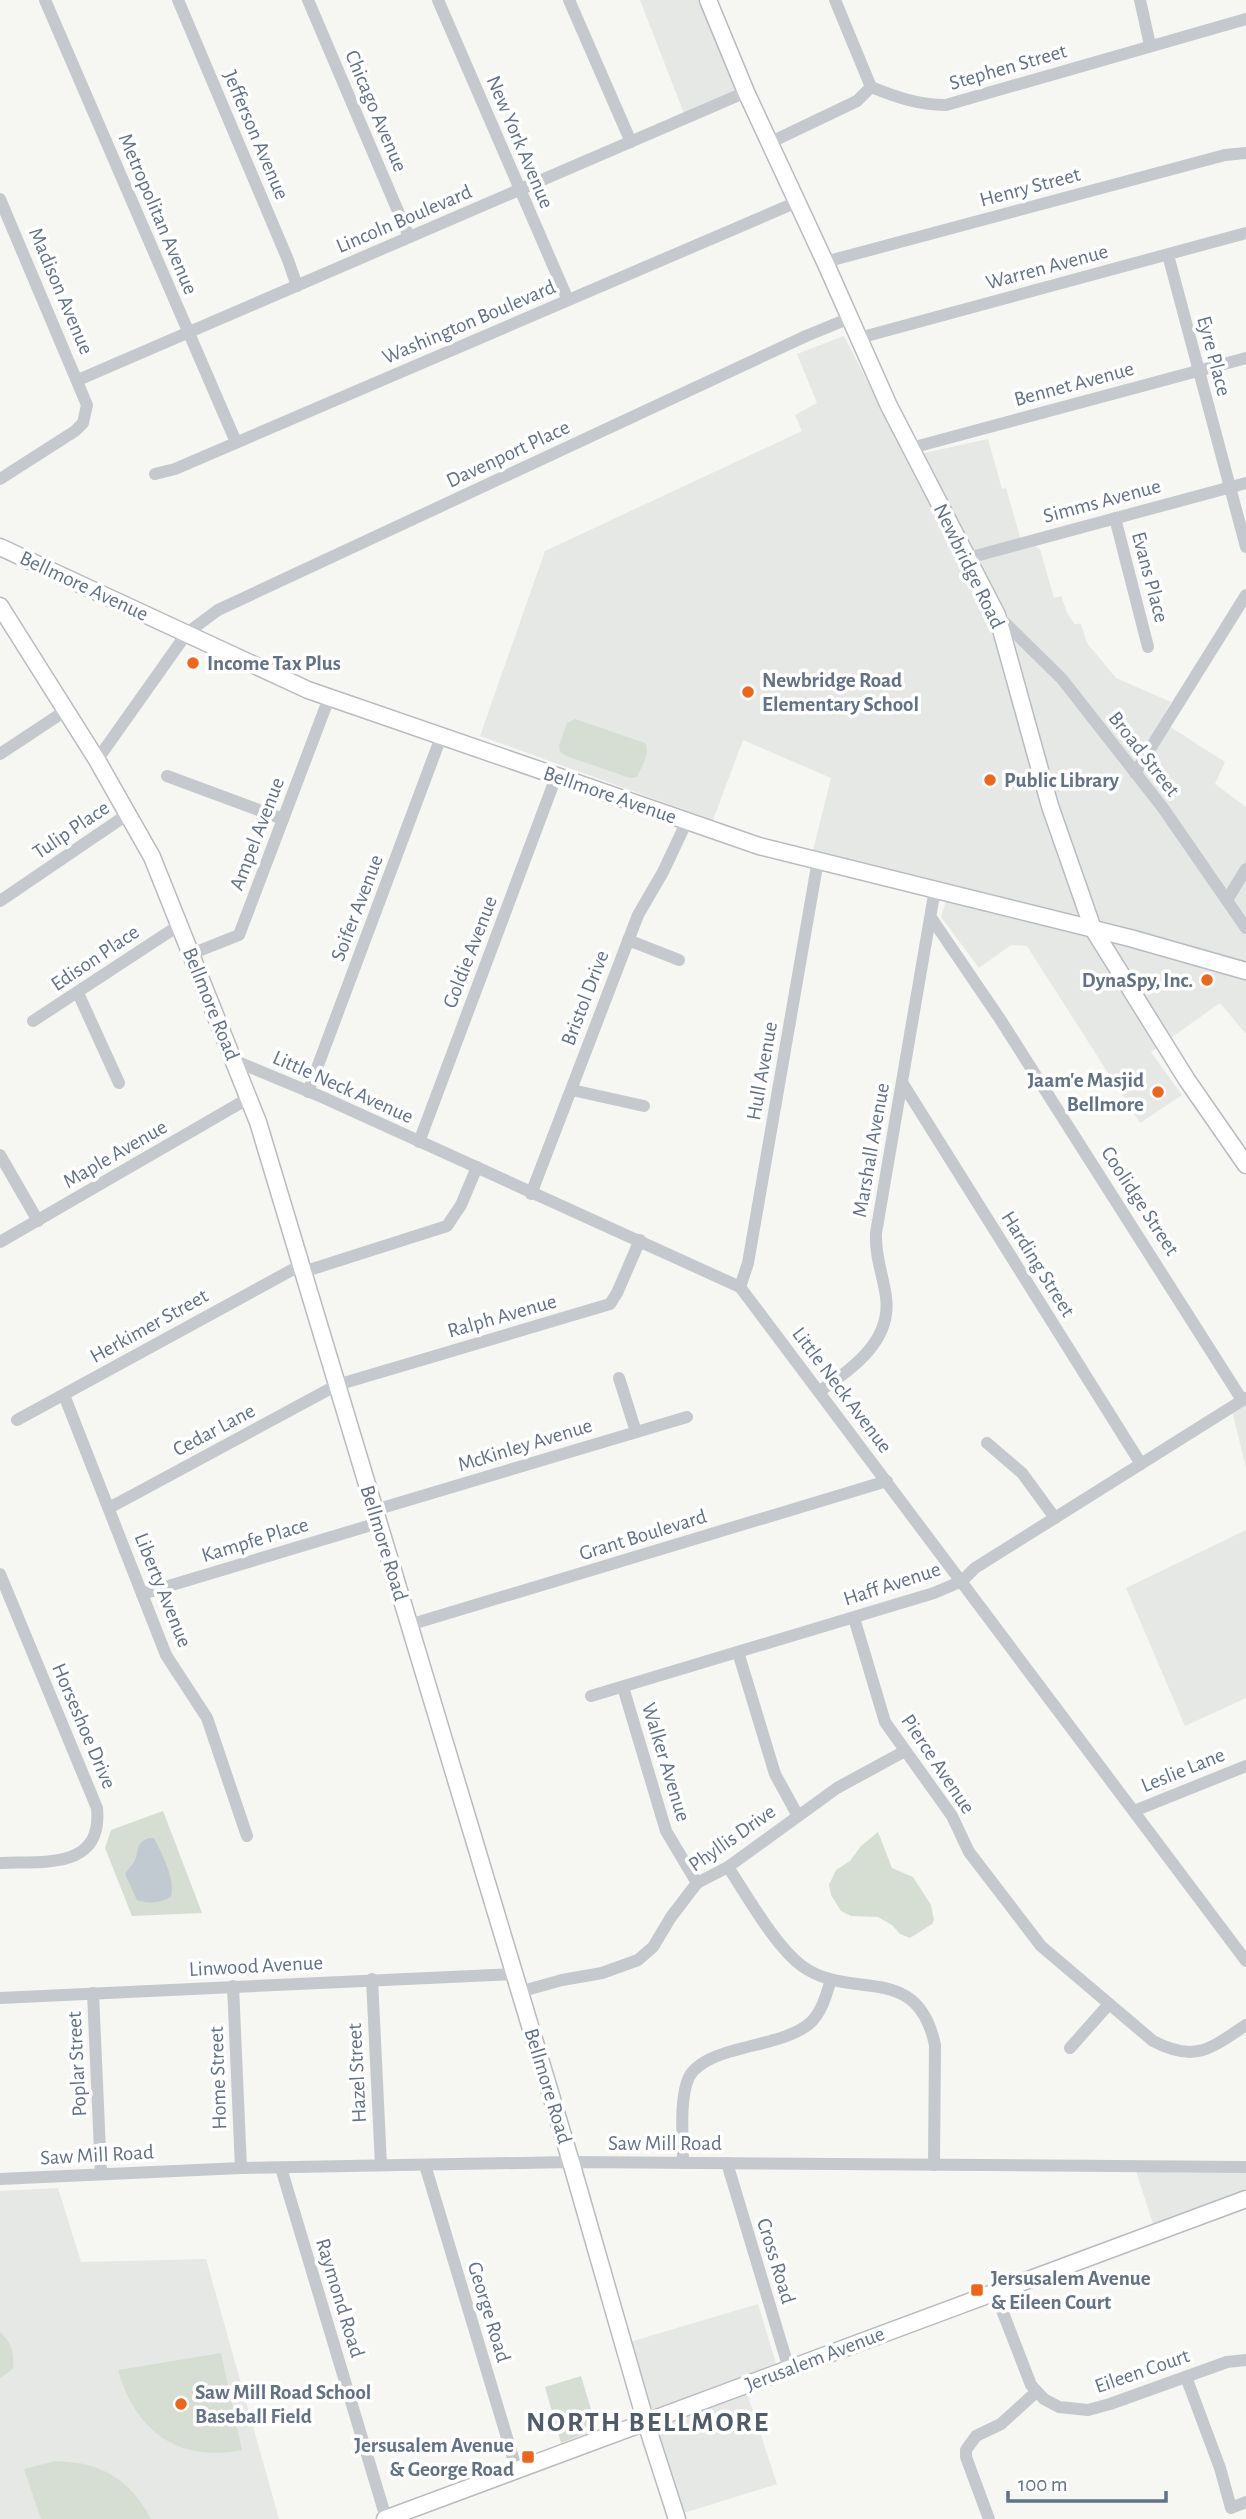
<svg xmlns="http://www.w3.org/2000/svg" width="1246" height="2519" font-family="'Alegreya Sans',sans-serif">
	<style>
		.built { fill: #e6e8e6 }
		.green { fill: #d6ded3 }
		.water { fill: #c1cad0 }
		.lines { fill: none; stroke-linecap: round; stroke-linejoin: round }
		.major-casing { stroke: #b8bbc0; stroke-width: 19 }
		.minor { stroke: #c5c8cc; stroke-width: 12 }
		.major { stroke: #fff; stroke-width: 16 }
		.poi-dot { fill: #ee661a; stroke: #fff; stroke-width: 2.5 }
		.labels { text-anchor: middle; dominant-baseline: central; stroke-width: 7; stroke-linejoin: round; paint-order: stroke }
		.street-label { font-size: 21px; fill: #637285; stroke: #fff }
		.poi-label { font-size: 21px; font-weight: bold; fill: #637285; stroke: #fff; text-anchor: start }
		.district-label { font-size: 28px; font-weight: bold; letter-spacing: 2px; fill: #515c6a; stroke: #fff }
	</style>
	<rect width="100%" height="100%" fill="#f6f6f2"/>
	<g class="built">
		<polygon points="640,0 710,0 746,90 685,116"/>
		<polygon points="844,336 906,457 988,439 1002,489 1006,488 1020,537 1040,549 1054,598 1061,596 1068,615 1075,624 1081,624 1087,643 1116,678 1171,702 1161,721 1225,762 1215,784 1246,807 1246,1034 1220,1003 1151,1052 1182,1095 1140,1123 1027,946 1011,945 979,968 941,917 951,884 813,850 831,778 743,740 713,820 480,736 545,551 802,431 795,415 817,403 797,354"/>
		<polygon points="1246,1401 1246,1468 1232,1410"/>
		<polygon points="1246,1530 1246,1698 1185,1726 1126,1588"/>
		<polygon points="1135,2168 1246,2168 1246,2197 1155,2230"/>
		<polygon points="58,2188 81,2262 206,2259 279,2519 0,2519 0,2191"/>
		<polygon points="758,2304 778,2370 744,2384 777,2484 674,2516 623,2344"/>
	</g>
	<g class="green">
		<path d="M575 719 645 743C651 753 641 767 637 777L630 778 566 756 560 752 559 746 567 723Z"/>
		<polygon points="163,1811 202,1913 132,1916 105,1848 111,1830"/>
		<polygon points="878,1832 892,1868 913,1877 931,1905 934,1920 932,1924 910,1938 900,1934 892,1925 878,1917 851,1916 841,1911 831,1895 829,1885 836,1870 850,1861 861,1846"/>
		<path d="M0 2332C12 2343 14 2352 13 2369L0 2378Z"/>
		<path d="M221 2353 242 2450C178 2463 135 2431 118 2370Z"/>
		<polygon points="581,2376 597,2429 561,2443 545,2387"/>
		<path d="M55 2461C101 2462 130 2479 151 2519H41L24 2469Z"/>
	</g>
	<path class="water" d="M150 1838H154C162 1854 176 1880 171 1897 161 1903 148 1904 137 1900L125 1874C128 1869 133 1865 135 1860 139 1850 136 1841 150 1838Z"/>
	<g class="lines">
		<g class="major-casing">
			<g id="major">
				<polyline points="708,0 746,92 825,262 889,406 997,615 1050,806 1093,929 1187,1080 1246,1165"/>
				<polyline points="0,547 308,690 687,821 759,846 1130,938 1246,971"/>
				<polyline points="0,606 97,760 152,857 258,1122 571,2162 646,2423 677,2519"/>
				<polyline points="385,2519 1246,2199"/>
			</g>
		</g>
		<g class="minor">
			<polyline points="45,0 236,442"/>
			<polyline points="178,0 288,260 297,286"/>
			<polyline points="308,0 409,237"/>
			<polyline points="438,0 568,300"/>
			<polyline points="569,0 631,142"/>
			<path d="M835 0 871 87C896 97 918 105 946 105L1246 19"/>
			<polyline points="1140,0 1150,45"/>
			<polyline points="769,143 857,101 871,87"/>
			<polyline points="0,199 87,405 83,423 75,431 0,479"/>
			<polyline points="1168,255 1246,547"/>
			<polyline points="825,262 1225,155 1246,153"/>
			<polyline points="859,338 1246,233"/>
			<polyline points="78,380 746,92"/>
			<polyline points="911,448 1246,358"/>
			<polyline points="155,474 175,469 797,202"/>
			<polyline points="1115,518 1148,647"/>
			<polyline points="968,558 1246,483"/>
			<polyline points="997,615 1062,679 1163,808 1246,928"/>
			<polyline points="0,754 65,711"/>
			<polyline points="97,760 187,633 218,610 806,336 850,318"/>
			<polyline points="1135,773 1246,595"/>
			<polyline points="167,776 283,819"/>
			<polyline points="1227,900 1246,869"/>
			<polyline points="0,901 128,814"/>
			<polyline points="932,919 1000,1019 1242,1400"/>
			<polyline points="628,940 679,960"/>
			<polyline points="191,954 239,935 329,698"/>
			<polyline points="78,993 119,1083"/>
			<polyline points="33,1021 178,926"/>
			<polyline points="233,1060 322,1097 740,1287 1246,1961"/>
			<polyline points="903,1084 1141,1464"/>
			<polyline points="572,1090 644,1106"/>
			<polyline points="308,1092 441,737"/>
			<polyline points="419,1142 556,777"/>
			<polyline points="0,1155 38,1221"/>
			<polyline points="531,1194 638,915 663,872 687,821"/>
			<polyline points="0,1242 249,1098"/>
			<polyline points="303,1272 447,1226 461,1205 477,1167"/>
			<polyline points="740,1287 748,1263 818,860"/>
			<polyline points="619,1378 636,1432"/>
			<path d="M820 1391C851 1369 892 1342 886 1297 883 1274 875 1258 876 1233L935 889"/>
			<polyline points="64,1395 166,1655 207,1718 247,1836"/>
			<polyline points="17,1420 301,1265"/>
			<polyline points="987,1443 1022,1473 1055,1518"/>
			<polyline points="109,1508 337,1385 610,1304 617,1293 640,1240"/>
			<polyline points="375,1510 687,1417"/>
			<path d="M0 1574 97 1808C103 1870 44 1861 0 1863"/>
			<polyline points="142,1594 378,1523"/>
			<path d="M854 1618 885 1722 952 1816 969 1852 1041 1946 1153 2041C1195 2063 1210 2049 1246 2025"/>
			<polyline points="409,1625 887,1481"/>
			<polyline points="738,1652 775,1774 798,1816"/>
			<polyline points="623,1687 666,1831 697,1883"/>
			<polyline points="591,1696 934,1593 962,1581 975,1568 1246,1398"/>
			<polyline points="1134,1811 1246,1766"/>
			<path d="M728 1867C748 1897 775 1946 802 1966 851 2002 917 1960 935 2045L934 2165"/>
			<polyline points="372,1979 381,2165"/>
			<polyline points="233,1986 241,2168"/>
			<polyline points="519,1992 562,1980 602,1973 638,1960 653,1947 671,1917 697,1883 728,1867 837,1788 905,1751"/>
			<polyline points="93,1993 101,2174"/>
			<polyline points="0,1998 513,1974"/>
			<polyline points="1070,2048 1109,2004"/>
			<path d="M683 2163C683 2139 679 2098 689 2077 707 2044 781 2049 810 2023 822 2012 826 1995 831 1980"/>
			<polyline points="727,2163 789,2369"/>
			<polyline points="425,2165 517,2471"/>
			<polyline points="281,2168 386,2518"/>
			<polyline points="0,2179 241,2168 571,2162 1246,2167"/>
			<polyline points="995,2292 1031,2385 1044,2399 1059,2407 1088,2410 1110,2404 1227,2362 1246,2360"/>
			<polyline points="1186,2377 1220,2468 1231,2508 1246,2502"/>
			<polyline points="989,2519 966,2457 966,2450 976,2436 1001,2424 1036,2392"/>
		</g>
		<use href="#major" class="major"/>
	</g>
	<g class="poi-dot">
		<circle cx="193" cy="663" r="7"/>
		<circle cx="748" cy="692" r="7"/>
		<circle cx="990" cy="780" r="7"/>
		<circle cx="1207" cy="980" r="7"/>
		<circle cx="1158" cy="1092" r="7"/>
		<rect x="970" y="2283" width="14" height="14" rx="3.5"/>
		<circle cx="181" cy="2404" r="7"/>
		<rect x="521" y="2450" width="14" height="14" rx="3.5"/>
	</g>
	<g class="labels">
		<g class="street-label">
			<text transform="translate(1008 67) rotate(-16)">Stephen Street</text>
			<text transform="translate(376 111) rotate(67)">Chicago Avenue</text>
			<text transform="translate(256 135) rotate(67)">Jefferson Avenue</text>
			<text transform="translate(520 142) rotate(67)">New York Avenue</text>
			<text transform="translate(1030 187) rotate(-15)">Henry Street</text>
			<text transform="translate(158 214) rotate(67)">Metropolitan Avenue</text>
			<text transform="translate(404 219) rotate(-23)">Lincoln Boulevard</text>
			<text transform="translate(1047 267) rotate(-15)">Warren Avenue</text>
			<text transform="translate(61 291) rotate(67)">Madison Avenue</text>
			<text transform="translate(469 322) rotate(-23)">Washington Boulevard</text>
			<text transform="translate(1214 356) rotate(75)">Eyre Place</text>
			<text transform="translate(1074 384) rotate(-15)">Bennet Avenue</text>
			<text transform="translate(508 454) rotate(-25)">Davenport Place</text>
			<text transform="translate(1102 501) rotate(-15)">Simms Avenue</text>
			<text transform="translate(969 566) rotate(64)">Newbridge Road</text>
			<text transform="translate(1150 577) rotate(75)">Evans Place</text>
			<text transform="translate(84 586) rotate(25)">Bellmore Avenue</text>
			<text transform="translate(1144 754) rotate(52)">Broad Street</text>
			<text transform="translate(610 795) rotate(19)">Bellmore Avenue</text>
			<text transform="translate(71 830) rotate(-34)">Tulip Place</text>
			<text transform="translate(257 834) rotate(-69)">Ampel Avenue</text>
			<text transform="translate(357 908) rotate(-69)">Soifer Avenue</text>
			<text transform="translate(470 952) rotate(-69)">Goldie Avenue</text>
			<text transform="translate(95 958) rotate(-34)">Edison Place</text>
			<text transform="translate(585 998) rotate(-69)">Bristol Drive</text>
			<text transform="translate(211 1004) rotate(68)">Bellmore Road</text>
			<text transform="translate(762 1071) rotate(-80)">Hull Avenue</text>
			<text transform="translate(343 1087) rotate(24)">Little Neck Avenue</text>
			<text transform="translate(871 1150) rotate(-80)">Marshall Avenue</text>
			<text transform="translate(115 1154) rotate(-30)">Maple Avenue</text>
			<text transform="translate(1140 1201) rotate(57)">Coolidge Street</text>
			<text transform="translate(1038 1264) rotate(58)">Harding Street</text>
			<text transform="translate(502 1316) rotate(-16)">Ralph Avenue</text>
			<text transform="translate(149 1326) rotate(-29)">Herkimer Street</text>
			<text transform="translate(842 1390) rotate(53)">Little Neck Avenue</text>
			<text transform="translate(214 1430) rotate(-28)">Cedar Lane</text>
			<text transform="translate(525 1445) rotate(-17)">McKinley Avenue</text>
			<text transform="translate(643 1535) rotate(-17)">Grant Boulevard</text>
			<text transform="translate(255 1540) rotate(-17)">Kampfe Place</text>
			<text transform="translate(384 1543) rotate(73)">Bellmore Road</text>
			<text transform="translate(892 1584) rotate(-18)">Haff Avenue</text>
			<text transform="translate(163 1590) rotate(68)">Liberty Avenue</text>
			<text transform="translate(84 1726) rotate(67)">Horseshoe Drive</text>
			<text transform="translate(666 1762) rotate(73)">Walker Avenue</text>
			<text transform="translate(938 1764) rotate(56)">Pierce Avenue</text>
			<text transform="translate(1183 1770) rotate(-22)">Leslie Lane</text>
			<text transform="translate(732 1838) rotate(-35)">Phyllis Drive</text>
			<text transform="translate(256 1966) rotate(-3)">Linwood Avenue</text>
			<text transform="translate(77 2064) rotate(-93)">Poplar Street</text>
			<text transform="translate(357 2073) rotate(-93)">Hazel Street</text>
			<text transform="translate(218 2078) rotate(-92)">Home Street</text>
			<text transform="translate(548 2086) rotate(73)">Bellmore Road</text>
			<text x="665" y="2143">Saw Mill Road</text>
			<text transform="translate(97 2155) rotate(-3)">Saw Mill Road</text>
			<text transform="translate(776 2261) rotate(73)">Cross Road</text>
			<text transform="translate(340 2298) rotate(73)">Raymond Road</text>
			<text transform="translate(489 2312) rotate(73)">George Road</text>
			<text transform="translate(815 2359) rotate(-21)">Jerusalem Avenue</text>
			<text transform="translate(1142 2371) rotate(-19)">Eileen Court</text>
		</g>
		<g class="poi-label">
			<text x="207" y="663">Income Tax Plus</text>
			<text x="762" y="680">Newbridge Road<tspan x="762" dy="24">Elementary School</tspan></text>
			<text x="1004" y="780">Public Library</text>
			<text x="1193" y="980" text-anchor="end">DynaSpy, Inc.</text>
			<text x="1144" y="1080" text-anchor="end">Jaam'e Masjid<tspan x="1144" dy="24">Bellmore</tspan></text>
			<text x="991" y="2278">Jersusalem Avenue<tspan x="991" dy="24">&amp; Eileen Court</tspan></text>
			<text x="195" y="2392">Saw Mill Road School<tspan x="195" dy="24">Baseball Field</tspan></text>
			<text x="514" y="2445" text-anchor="end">Jersusalem Avenue<tspan x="514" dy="24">&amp; George Road</tspan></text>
		</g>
		<g class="district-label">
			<text x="648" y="2423">NORTH BELLMORE</text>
		</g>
	</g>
	<path d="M1008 2491v10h158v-10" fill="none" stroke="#637285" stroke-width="3.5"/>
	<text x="1018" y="2491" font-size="21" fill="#637285" stroke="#ffffff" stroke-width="5" paint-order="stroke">100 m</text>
</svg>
